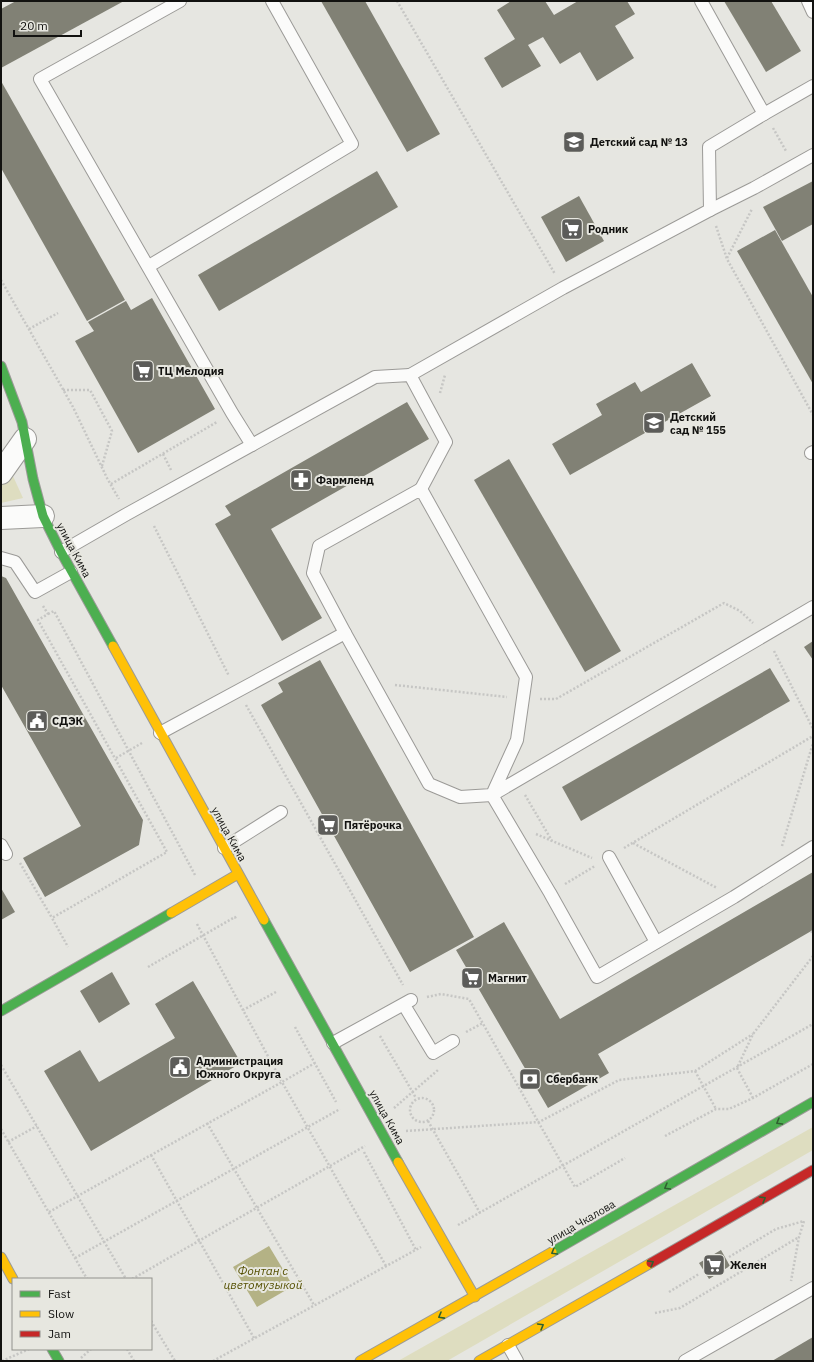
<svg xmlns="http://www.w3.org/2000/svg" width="814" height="1362" font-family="'IBM Plex Sans',sans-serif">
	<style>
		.green { fill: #deddc0 }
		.water { fill: #b4b285 }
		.building { fill: #818175 }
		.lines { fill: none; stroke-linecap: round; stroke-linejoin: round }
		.lane-casing { stroke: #9b9a97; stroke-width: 14 }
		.street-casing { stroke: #9b9a97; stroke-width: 24 }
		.fast-casing { stroke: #9b9a97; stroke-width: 11 }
		.slow-casing { stroke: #9b9a97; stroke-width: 11 }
		.jam-casing { stroke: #9b9a97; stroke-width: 11 }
		.path { stroke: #c6c6c4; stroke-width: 2.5; stroke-dasharray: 2 2; stroke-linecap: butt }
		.lane { stroke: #fbfbfa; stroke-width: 12 }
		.street { stroke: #fbfbfa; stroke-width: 22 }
		.fast { stroke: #4caf50; stroke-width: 9 }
		.slow { stroke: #ffc107; stroke-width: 9 }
		.jam { stroke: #c62828; stroke-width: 9 }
		.oneway { stroke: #2f6030 }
		.labels { text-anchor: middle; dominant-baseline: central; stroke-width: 4; stroke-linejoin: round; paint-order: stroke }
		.poi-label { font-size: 11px; font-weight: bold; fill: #121210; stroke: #e7e7e0; text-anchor: start }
		.street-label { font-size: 11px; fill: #121210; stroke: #e7e7e0 }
		.water-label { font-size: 12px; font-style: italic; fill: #565103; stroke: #e7e7e0 }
	</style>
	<rect width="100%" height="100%" fill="#e6e6e1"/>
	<g class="green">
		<polygon points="12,474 23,498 1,503 1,484"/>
		<polygon points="813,1127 813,1150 447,1361 398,1361"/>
	</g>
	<polygon class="water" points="269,1246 293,1286 257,1307 233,1267"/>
	<g class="building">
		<polygon points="16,1 124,1 1,68 1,9"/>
		<polygon points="321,1 365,1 440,134 407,152"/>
		<polygon points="511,1 545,1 554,15 578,1 627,1 635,14 615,26 634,58 597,81 580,52 560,64 543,37 528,45 541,66 502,88 484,58 515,39 497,10"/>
		<polygon points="724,1 771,1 801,51 766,72"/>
		<polygon points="1,81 125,300 87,321 1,168"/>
		<polygon points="377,171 398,207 219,311 198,275"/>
		<polygon points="813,181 813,224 782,241 763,207"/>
		<polygon points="579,196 604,241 566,262 541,217"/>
		<polygon points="775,230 813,297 813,384 737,251"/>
		<polygon points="152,298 215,409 138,453 75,341 94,331 88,322 126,301 131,310"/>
		<polygon points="692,363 711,396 570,475 552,444 602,415 596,404 635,382 641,392"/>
		<polygon points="407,402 429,439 271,529 322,618 282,641 215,524 231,515 225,506"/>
		<polygon points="509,459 621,651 585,672 474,480"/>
		<polygon points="1,576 6,578 143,820 139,845 45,897 23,858 81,826 1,685"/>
		<polygon points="813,641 813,660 804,647"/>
		<polygon points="320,660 474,937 410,972 261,705 283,692 278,683"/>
		<polygon points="770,668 790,701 581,821 562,787"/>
		<polygon points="813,872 813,930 598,1054 609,1073 548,1108 456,950 504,922 560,1019"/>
		<polygon points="1,888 15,912 1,920"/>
		<polygon points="112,972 130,1004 99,1023 80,991"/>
		<polygon points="193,981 241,1063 91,1151 44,1071 80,1050 99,1082 175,1038 155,1004"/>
		<polygon points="721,1250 730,1266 709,1279 699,1263"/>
		<polygon points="813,1337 813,1361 772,1361"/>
	</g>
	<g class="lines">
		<g class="lane-casing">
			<g id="lane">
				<polyline points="180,1 40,79 232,413 252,445"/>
				<polyline points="701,1 764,114 813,86"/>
				<polyline points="808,1 813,12"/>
				<polyline points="710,210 754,188 813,155"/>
				<polyline points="149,266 352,144 272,1"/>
				<polyline points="410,375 563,288 710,210 709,147 764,114"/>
				<polyline points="811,453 813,452"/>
				<polyline points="61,552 127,514 375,377 410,375 446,442 421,489"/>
				<polyline points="1,558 15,562 35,592 71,572"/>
				<polyline points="160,733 345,633"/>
				<polyline points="492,795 517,740 526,677 421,489 319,546 313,573 345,633 429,784 460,797 492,795 813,607"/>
				<polyline points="492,795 550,893 597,977 734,897 813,847"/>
				<polyline points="1,845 6,854"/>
				<polyline points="224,848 281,812"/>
				<polyline points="609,857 656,942"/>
				<polyline points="404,1005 433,1053 453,1041"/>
				<polyline points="333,1043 411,1000"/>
				<polyline points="508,1345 517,1361"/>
				<polyline points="685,1361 813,1288"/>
			</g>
		</g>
		<g class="street-casing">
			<g id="street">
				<polyline points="1,473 25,439"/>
				<polyline points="1,518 43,516"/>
			</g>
		</g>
		<g class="fast-casing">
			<g id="fast">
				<polyline points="1,366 22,422 33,479 43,516 61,552 113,646"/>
				<polyline points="264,920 398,1162"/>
				<polyline points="1,1011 171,913"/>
				<polyline points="552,1252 813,1102"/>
				<polyline points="52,1349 59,1361"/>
			</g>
		</g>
		<g class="slow-casing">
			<g id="slow">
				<polyline points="113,646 264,920"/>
				<polyline points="171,913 238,874"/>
				<polyline points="398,1162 475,1297"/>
				<polyline points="1,1257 13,1279"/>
				<polyline points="360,1361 552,1252"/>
				<polyline points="479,1361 651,1263"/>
			</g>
		</g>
		<g class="jam-casing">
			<polyline id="jam" points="651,1263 813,1170"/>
		</g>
		<g class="path">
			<polyline points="397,1 555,274"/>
			<polyline points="773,128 786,151"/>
			<polyline points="716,226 727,259 813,415"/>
			<polyline points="727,258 752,209"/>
			<polyline points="1,280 73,407 107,478 119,499"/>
			<polyline points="29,329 58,313"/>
			<polyline points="63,390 90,390 112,431 102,466"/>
			<polyline points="440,393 445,375"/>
			<polyline points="163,454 171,470"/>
			<polyline points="111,484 217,422"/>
			<polyline points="154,526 229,676"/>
			<polyline points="43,606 48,614 38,620 167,852 52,918 68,947"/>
			<polyline points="48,614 54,611 195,875"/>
			<polyline points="774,651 813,729"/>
			<polyline points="395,685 507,697"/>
			<polyline points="540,699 556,699 724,603 740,611 753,623"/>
			<polyline points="246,705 403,985"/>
			<polyline points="116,758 142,743"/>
			<polyline points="525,795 552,841"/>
			<polyline points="536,834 592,858"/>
			<polyline points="633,843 717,888"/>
			<polyline points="782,846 813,743"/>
			<polyline points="624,848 813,736"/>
			<polyline points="20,863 52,918"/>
			<polyline points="565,884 595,866"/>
			<polyline points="197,924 243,1010"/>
			<polyline points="811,931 813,934"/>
			<polyline points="148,967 235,917 236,919"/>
			<polyline points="276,992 243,1010 282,1082 315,1063"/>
			<polyline points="427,997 441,994 469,999 575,1187 625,1158"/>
			<polyline points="295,1027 336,1102"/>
			<polyline points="466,1032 483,1023"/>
			<polyline points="380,1036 416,1098"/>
			<polyline points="1,1065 126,1279"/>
			<polyline points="695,1071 716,1109"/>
			<circle cx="422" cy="1110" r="12"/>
			<polyline points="753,1098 737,1068 753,1034 813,956"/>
			<polyline points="394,1108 438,1070"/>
			<polyline points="428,1121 480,1213"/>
			<polyline points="207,1123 314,1305"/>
			<polyline points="1,1129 87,1279"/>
			<polyline points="406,1131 539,1122 619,1080 695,1071 753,1034"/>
			<polyline points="665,1136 716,1109 729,1109 753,1098 813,1064"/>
			<polyline points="8,1142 37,1126"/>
			<polyline points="364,1152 416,1250"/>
			<polyline points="151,1155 254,1338"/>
			<polyline points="49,1212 282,1082 386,1266"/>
			<polyline points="458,1225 813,1024"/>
			<polyline points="729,1257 776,1229 804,1221 799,1237 791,1281"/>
			<polyline points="75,1258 340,1109"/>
			<polyline points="132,1279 365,1146"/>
			<polyline points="669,1292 699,1274"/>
			<polyline points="655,1313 680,1308 799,1237"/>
			<polyline points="151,1321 175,1361"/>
			<polyline points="127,1349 134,1361"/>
			<polyline points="81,1358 91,1349"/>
			<polyline points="2,1361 29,1349"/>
			<polyline points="213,1361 421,1247"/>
		</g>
		<use href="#lane" class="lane"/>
		<use href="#street" class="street"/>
		<use href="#fast" class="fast"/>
		<use href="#slow" class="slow"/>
		<use href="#jam" class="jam"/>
	</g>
	<defs><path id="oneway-chevron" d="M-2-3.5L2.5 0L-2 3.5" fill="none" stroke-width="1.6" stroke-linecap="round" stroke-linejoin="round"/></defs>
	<g class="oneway">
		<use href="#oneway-chevron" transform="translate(779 1122) rotate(150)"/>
		<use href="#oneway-chevron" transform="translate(667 1187) rotate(150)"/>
		<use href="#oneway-chevron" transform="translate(763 1199) rotate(-30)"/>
		<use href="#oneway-chevron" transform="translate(554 1252) rotate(150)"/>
		<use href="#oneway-chevron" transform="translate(651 1263) rotate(-30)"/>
		<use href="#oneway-chevron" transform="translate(441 1316) rotate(151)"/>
		<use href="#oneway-chevron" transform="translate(541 1326) rotate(-30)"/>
	</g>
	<defs>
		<g id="school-square" transform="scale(1.15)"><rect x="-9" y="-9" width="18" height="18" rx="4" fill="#5c5c59" stroke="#e7e7e0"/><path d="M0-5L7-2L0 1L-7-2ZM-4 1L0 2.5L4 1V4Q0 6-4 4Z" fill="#fff"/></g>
		<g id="supermarket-square" transform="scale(1.15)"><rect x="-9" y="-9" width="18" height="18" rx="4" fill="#5c5c59" stroke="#e7e7e0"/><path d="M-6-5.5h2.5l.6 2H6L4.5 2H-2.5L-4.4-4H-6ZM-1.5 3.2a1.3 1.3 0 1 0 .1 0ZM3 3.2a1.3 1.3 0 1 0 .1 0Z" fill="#fff"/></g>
		<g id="pharmacy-square" transform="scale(1.15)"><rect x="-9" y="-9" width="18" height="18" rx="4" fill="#5c5c59" stroke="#e7e7e0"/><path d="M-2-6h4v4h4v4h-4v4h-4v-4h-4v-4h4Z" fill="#fff"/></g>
		<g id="civic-square" transform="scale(1.15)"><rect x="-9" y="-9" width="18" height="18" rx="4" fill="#5c5c59" stroke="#e7e7e0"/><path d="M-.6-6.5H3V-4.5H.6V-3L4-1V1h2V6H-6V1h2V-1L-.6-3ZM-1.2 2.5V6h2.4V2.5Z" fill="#fff"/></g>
		<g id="bank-square" transform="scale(1.15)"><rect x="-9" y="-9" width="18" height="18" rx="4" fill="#5c5c59" stroke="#e7e7e0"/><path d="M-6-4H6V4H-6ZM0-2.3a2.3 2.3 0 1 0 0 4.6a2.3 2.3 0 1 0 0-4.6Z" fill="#fff"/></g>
	</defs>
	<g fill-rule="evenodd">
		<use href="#school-square" x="574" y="142"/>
		<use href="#supermarket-square" x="572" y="229"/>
		<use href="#supermarket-square" x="143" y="371"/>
		<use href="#school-square" x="654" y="423"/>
		<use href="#pharmacy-square" x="301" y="480"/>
		<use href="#civic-square" x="37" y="721"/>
		<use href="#supermarket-square" x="328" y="825"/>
		<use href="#supermarket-square" x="472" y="978"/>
		<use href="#civic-square" x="180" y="1067"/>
		<use href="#bank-square" x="530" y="1079"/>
		<use href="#supermarket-square" x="714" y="1265"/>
	</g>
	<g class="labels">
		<g class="poi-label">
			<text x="590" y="142">Детский сад № 13</text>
			<text x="588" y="229">Родник</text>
			<text x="158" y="371">ТЦ Мелодия</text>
			<text x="670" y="417">Детский<tspan x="670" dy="13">сад № 155</tspan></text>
			<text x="316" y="480">Фармленд</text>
			<text x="52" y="721">СДЭК</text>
			<text x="344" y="825">Пятёрочка</text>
			<text x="488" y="978">Магнит</text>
			<text x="196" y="1061">Администрация<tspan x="196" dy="13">Южного Округа</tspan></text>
			<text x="546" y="1079">Сбербанк</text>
			<text x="730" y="1265">Желен</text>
		</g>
		<g class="street-label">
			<text transform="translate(74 550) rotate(62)">улица Кима</text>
			<text transform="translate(229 834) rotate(61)">улица Кима</text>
			<text transform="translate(387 1117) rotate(61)">улица Кима</text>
			<text transform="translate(581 1222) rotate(-30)">улица Чкалова</text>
		</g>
		<g class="water-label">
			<text x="263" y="1270">Фонтан с<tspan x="263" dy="14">цветомузыкой</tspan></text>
		</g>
	</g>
	<rect width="814" height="1362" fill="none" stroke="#121210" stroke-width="4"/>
	<rect x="12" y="1278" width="140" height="72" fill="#e7e7e0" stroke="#92928d"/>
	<rect x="20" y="1291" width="20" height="6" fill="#4caf50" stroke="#92928d"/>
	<text x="48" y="1298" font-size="12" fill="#121210">Fast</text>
	<rect x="20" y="1311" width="20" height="6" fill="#ffc107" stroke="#92928d"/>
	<text x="48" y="1318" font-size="12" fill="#121210">Slow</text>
	<rect x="20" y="1331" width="20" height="6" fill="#c62828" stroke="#92928d"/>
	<text x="48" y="1338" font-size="12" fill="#121210">Jam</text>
	<path d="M14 30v6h67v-6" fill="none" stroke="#121210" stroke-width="2"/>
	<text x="20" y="30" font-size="12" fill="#121210" stroke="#e7e7e0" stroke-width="3" paint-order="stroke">20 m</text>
</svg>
